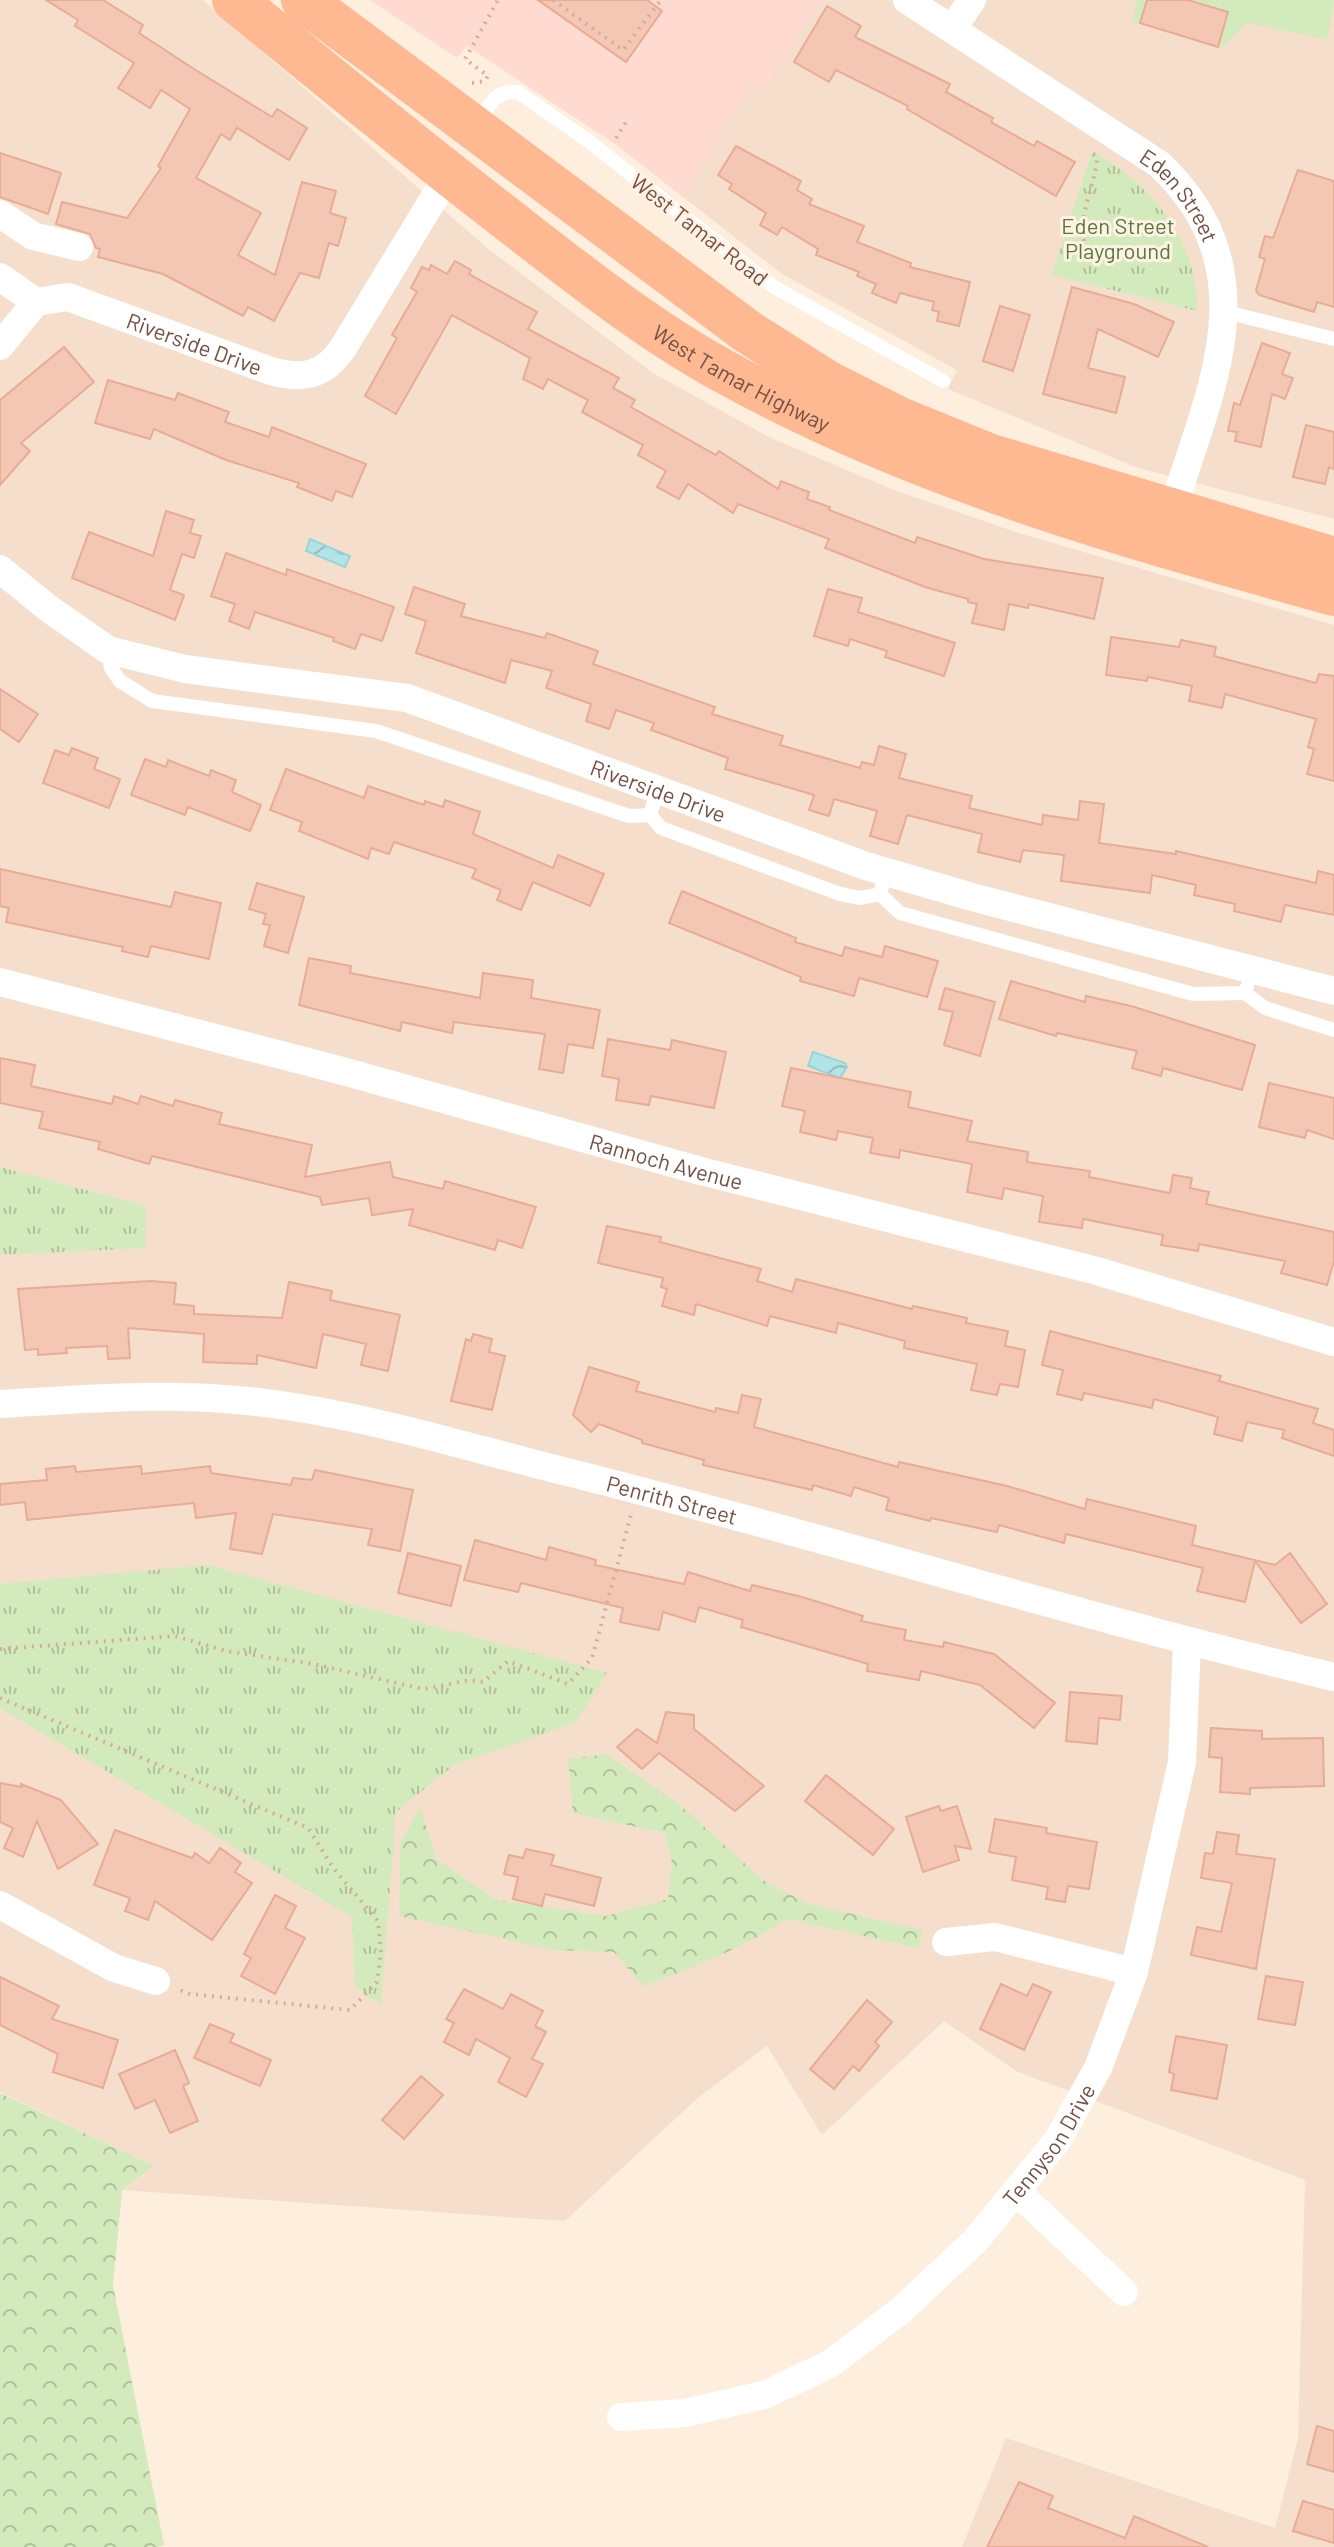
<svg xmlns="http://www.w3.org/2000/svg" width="1334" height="2547" font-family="Barlow,sans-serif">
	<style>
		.residential { fill: #f5dfcc }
		.commercial { fill: #ffdad0 }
		.grass { fill: #d3ebbc }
		.forest { fill: url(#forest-crowns) }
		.park { fill: url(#park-tufts) }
		.water { fill: url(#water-waves); stroke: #98d5d9; stroke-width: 2 }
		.building { fill: #f4c7b4; stroke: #e7ac93; stroke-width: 2 }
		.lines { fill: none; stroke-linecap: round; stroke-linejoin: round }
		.path { stroke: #d8ab98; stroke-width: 4; stroke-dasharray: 2 6; stroke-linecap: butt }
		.service { stroke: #fff; stroke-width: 14 }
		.minor { stroke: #fff; stroke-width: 28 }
		.trunk { stroke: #feb892; stroke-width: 44 }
		.labels { text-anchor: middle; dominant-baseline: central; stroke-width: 6; stroke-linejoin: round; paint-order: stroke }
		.street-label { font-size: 22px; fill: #745145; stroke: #fff2e5 }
		.park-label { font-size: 22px; fill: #547a3c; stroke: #fff2e5 }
	</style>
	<defs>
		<pattern id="forest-crowns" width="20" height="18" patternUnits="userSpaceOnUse" patternTransform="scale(2)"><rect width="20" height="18" fill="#d3ebbc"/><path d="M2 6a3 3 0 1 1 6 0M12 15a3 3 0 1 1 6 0" fill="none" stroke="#b0c19b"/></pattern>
		<pattern id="park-tufts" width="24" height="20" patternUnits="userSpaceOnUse" patternTransform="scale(2)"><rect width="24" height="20" fill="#d3ebbc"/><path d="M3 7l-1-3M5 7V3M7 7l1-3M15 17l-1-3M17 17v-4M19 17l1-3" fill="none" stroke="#b0c19b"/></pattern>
		<pattern id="water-waves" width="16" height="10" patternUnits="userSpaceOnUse" patternTransform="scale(2)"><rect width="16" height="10" fill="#b2e4e7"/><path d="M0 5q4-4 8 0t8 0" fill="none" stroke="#95bbbd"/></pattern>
	</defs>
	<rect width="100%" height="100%" fill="#fdeede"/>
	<g class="residential">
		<polygon points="0,0 203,0 486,247 653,373 771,438 894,490 1019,533 1334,625 1334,2547 962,2547 1006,2438 1275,2528 1298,2438 1305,2180 1016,2071 944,2021 822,2135 767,2046 699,2097 565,2221 122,2190 153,2166 0,2092"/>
		<polygon points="820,0 1334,0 1334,519 1135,467 948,389 957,370 782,274 683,197 753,82 765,89"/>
	</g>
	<polygon class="commercial" points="370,0 820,0 765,90 753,83 683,197 615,144 467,46 457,58"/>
	<polygon class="grass" points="1138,0 1334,0 1327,40 1248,23 1221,48 1132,21"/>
	<g class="forest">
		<path d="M606 1754 678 1803 763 1880 808 1904 923 1930 918 1948 787 1919C742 1948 693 1968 643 1986L614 1952 554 1950 399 1916 400 1844 420 1807 436 1859 497 1900 606 1916 668 1899 672 1862 665 1833 573 1813 568 1759Z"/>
		<polygon points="0,2093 154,2166 122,2190 113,2285 164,2545 157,2547 0,2547"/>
	</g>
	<g class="park">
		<path d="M1092 151C1150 183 1199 241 1197 311L1052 275Z"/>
		<polygon points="0,1167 146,1206 145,1248 0,1255"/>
		<polygon points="208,1565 607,1673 575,1723 454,1765 396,1812 381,2005 355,1987 352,1917 0,1708 0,1584"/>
	</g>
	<g class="water">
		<polygon points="310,539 350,556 345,567 306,551"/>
		<polygon points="813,1052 845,1063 847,1067 840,1078 808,1066"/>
	</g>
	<g class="building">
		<polygon points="46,0 103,0 143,25 139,33 194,69 272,117 277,109 307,128 289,160 237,128 230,140 221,134 196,178 261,213 238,255 275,275 302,182 336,191 330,213 346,218 338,246 329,243 319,278 300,273 274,321 248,307 243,316 163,274 98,257 100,249 96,248 90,234 56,224 62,202 127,218 161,168 158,166 190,109 161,90 150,108 118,88 134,63 75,26 78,20"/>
		<polygon points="538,0 647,0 662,11 626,62"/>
		<polygon points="1147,0 1188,0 1228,12 1218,47 1140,23"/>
		<polygon points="827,6 861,26 855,37 950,84 946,92 993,118 991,122 1034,146 1037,141 1075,162 1056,196 907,109 908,106 836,70 829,82 794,62"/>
		<polygon points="736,146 801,181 797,190 812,199 809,204 864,226 857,242 911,263 910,267 970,282 959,326 937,321 939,312 932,310 934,302 900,293 896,303 872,293 876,284 857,276 859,272 816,255 818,249 782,227 777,235 760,225 766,213 729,189 732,184 718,175"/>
		<polygon points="0,153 61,173 48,214 0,197"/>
		<polygon points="1298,170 1334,181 1334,307 1317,302 1314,312 1259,295 1256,290 1265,259 1259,257 1265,236 1273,238"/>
		<polygon points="455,261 471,270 469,274 537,312 528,329 619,378 613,388 635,400 631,407 716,455 719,451 778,489 781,481 809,492 807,499 830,507 829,510 915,543 917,537 984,559 1103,578 1094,619 1029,604 1028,608 1009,604 1004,630 972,623 977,604 968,602 968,599 925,587 825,548 829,539 738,504 733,513 688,484 679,499 657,487 666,471 638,455 643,445 582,412 588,400 548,379 543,389 523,379 530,358 452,315 396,414 365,396 397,338 392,335 417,292 411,288 422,267 429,270 431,265 447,274"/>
		<polygon points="1072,287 1134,304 1174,322 1158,357 1098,329 1088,368 1125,377 1116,413 1043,394"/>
		<polygon points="1000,306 1030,315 1013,371 983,361"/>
		<polygon points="1262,343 1290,353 1282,374 1293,378 1285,399 1272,394 1261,447 1235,441 1237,432 1228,431 1234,403 1240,405"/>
		<polygon points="64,347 94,382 21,443 30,451 0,485 0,400"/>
		<polygon points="108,380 175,400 178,393 229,412 225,422 269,437 272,427 366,464 352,497 336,491 332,501 297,487 299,483 226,460 154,429 150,439 95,423"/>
		<polygon points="1306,425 1334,432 1334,469 1329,467 1325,484 1293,477"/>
		<polygon points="166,511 194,520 190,533 201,536 194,558 182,554 170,590 184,595 175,620 72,578 89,532 153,556"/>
		<polygon points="226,553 286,575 287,569 394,607 382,641 361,634 355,649 333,641 334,638 255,612 249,629 229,621 235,604 211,596"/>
		<polygon points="414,587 465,604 461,616 545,638 547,633 598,651 593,664 715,707 712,714 783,736 780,745 860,768 862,762 874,765 879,746 906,754 899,778 972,796 969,808 1042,825 1043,815 1078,820 1080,801 1104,804 1099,843 1176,854 1176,851 1316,883 1318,871 1334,875 1334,915 1285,905 1281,922 1234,911 1235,904 1194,895 1196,885 1152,875 1150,893 1061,881 1064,855 1023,850 1020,862 978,852 982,834 907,815 898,844 870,836 877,811 834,799 829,816 809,810 814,795 725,769 728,758 651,730 654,723 616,710 609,729 586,721 591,704 546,688 552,671 511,660 505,683 416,653 426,621 405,614"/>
		<polygon points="828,589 862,598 858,612 955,643 944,676 885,657 887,651 850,639 848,646 814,636"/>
		<polygon points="1111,637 1179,647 1181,640 1216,647 1214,656 1316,683 1319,674 1334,676 1334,781 1307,774 1314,749 1308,747 1316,719 1225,694 1222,708 1189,701 1192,686 1148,677 1147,681 1106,675"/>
		<polygon points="0,689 38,714 19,742 0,729"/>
		<polygon points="72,748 98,758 94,769 120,779 109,808 43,783 55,750 69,755"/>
		<polygon points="145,759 166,767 168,760 209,776 211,770 236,780 232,792 261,805 250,831 188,807 185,815 131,795"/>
		<polygon points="286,769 364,798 368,786 424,805 425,801 443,807 445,800 480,812 473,834 553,868 558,855 604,874 590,906 533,882 521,910 497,900 501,890 472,878 476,869 394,842 389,854 371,848 368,859 299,831 302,822 270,810"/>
		<polygon points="0,869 171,907 175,892 221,903 209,959 151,946 148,957 122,951 123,947 6,922 9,908 0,906"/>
		<polygon points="257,883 304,897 288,953 264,946 270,925 263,924 266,914 249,909"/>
		<polygon points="682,891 796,938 795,942 842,956 845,947 882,957 885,946 938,961 927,997 859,978 854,996 800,981 801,977 669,923"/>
		<polygon points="309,958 351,966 350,973 480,998 483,973 533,980 531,998 600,1010 593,1048 568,1044 563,1073 539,1069 545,1034 454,1022 452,1033 402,1022 400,1031 299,1005"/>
		<polygon points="1011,981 1085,1002 1086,996 1131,1006 1255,1045 1242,1090 1163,1068 1161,1076 1132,1068 1137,1051 1057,1033 1056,1036 999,1019"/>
		<polygon points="945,988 995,1002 980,1056 944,1045 953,1012 939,1009"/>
		<polygon points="608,1039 670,1050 672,1040 726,1052 714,1108 651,1096 649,1105 616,1100 619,1079 602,1076"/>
		<polygon points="0,1058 35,1065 31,1086 112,1104 114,1096 138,1104 141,1096 173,1106 175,1100 222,1113 219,1124 312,1145 305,1177 390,1162 393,1177 443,1189 445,1181 536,1207 522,1248 498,1240 495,1250 409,1225 413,1209 372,1215 369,1198 322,1205 320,1197 152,1156 149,1164 98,1149 100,1142 39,1128 43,1112 0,1103"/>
		<polygon points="791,1068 911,1092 908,1107 972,1121 967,1141 1028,1152 1027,1162 1090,1171 1089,1177 1170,1193 1173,1175 1192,1178 1190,1188 1209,1192 1206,1204 1334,1232 1334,1261 1327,1285 1281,1273 1285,1261 1199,1244 1198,1251 1161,1245 1163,1235 1083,1219 1082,1228 1039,1222 1043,1196 1004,1188 1002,1199 967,1192 972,1164 900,1150 899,1158 870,1153 873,1138 838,1131 836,1140 800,1132 805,1111 782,1106"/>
		<polygon points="1269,1083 1334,1098 1334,1139 1307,1130 1305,1138 1259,1127"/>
		<polygon points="607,1226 661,1237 660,1242 761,1269 757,1281 792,1292 796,1279 912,1309 913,1306 967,1318 966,1323 1008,1331 1005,1346 1025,1350 1018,1387 1000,1384 997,1395 971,1390 977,1364 904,1348 905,1341 838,1323 836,1333 770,1316 767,1326 696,1304 694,1315 662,1306 667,1289 661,1287 663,1278 598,1263"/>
		<polygon points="151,1281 176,1283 174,1304 194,1306 194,1314 282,1318 289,1282 332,1291 330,1300 400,1315 388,1371 361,1365 366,1344 323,1334 316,1368 257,1355 257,1364 203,1362 204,1334 128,1328 130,1358 108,1359 107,1346 66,1348 67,1353 38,1355 38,1349 25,1350 18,1289"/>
		<polygon points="1050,1331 1221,1376 1219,1381 1318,1409 1313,1423 1334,1430 1334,1456 1282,1438 1284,1430 1247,1422 1242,1441 1214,1434 1218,1417 1154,1399 1152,1408 1084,1393 1082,1400 1057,1394 1063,1370 1042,1365"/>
		<polygon points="473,1334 492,1339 489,1352 505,1356 492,1410 451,1401 466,1339 471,1341"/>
		<polygon points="589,1367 639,1382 636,1391 715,1412 716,1408 738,1413 742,1395 761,1399 754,1427 898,1467 899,1462 1007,1486 1085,1509 1087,1499 1196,1526 1192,1545 1275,1565 1290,1553 1327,1604 1301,1623 1255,1561 1245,1602 1197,1591 1203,1568 1066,1534 1064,1543 999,1525 997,1532 931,1518 930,1521 886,1510 889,1498 854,1487 851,1496 813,1485 812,1490 703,1465 704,1460 642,1443 642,1440 599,1424 591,1432 573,1415"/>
		<polygon points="75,1466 76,1472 141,1466 142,1474 210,1466 211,1473 291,1485 293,1478 312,1480 315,1470 413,1490 400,1551 368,1545 372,1529 273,1514 262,1554 230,1549 236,1513 196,1518 194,1503 27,1520 25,1502 0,1505 0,1484 47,1480 46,1469"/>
		<polygon points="475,1540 546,1560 549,1547 596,1560 595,1565 684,1584 688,1572 750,1591 752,1585 802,1597 863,1616 861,1621 906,1630 904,1640 943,1647 944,1642 994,1654 1055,1703 1034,1728 980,1685 921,1671 919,1680 867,1671 868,1664 741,1627 743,1620 699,1607 695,1622 663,1612 659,1630 620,1622 623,1608 521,1583 518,1592 464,1580"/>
		<polygon points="408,1553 461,1566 451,1606 398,1593"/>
		<polygon points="1070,1692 1122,1696 1120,1720 1099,1718 1097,1744 1066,1741"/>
		<polygon points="666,1712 694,1715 694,1729 764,1786 735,1811 659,1753 642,1769 617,1747 637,1729 657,1743"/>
		<polygon points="1211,1728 1262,1731 1262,1739 1323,1738 1324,1786 1250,1788 1250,1794 1220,1792 1222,1758 1209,1757"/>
		<polygon points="826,1775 894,1829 873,1855 805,1801"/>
		<polygon points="0,1783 22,1787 21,1784 61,1800 98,1844 58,1869 37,1821 23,1857 4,1848 13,1828 0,1822"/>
		<polygon points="939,1806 941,1811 957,1806 971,1849 955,1846 959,1860 923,1872 906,1817"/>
		<polygon points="995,1819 1047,1828 1046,1833 1097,1842 1089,1889 1068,1886 1065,1902 1046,1899 1048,1887 1012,1880 1016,1857 989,1852"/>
		<polygon points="115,1830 192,1858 195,1853 209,1863 220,1848 241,1863 235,1872 252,1883 212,1940 155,1901 148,1920 125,1911 130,1898 94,1885"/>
		<polygon points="1217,1832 1239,1835 1236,1854 1275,1859 1256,1969 1191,1955 1197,1927 1221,1932 1232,1883 1201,1878 1205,1853 1213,1854"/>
		<polygon points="526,1849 554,1855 551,1865 601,1878 594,1906 545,1894 542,1906 513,1899 518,1877 504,1874 509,1855 523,1858"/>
		<polygon points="275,1895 296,1906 285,1928 305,1938 275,1994 241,1976 251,1958 244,1954"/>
		<polygon points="1266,1976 1303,1982 1295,2025 1258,2019"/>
		<polygon points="0,1977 59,2006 52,2019 118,2040 103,2088 53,2072 58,2054 0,2025"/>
		<polygon points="1001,1984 1027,1996 1033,1984 1051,1992 1024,2050 980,2029"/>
		<polygon points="464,1989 503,2009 511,1994 543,2011 535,2026 546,2032 532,2059 543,2064 526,2097 498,2082 510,2058 476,2039 469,2055 444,2042 454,2023 446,2019"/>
		<polygon points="867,2000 892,2022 875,2042 879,2046 859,2071 853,2066 834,2089 810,2069"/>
		<polygon points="210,2024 234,2034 230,2042 271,2060 260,2086 194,2058"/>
		<polygon points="1176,2036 1227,2045 1217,2099 1171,2090 1174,2074 1169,2072"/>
		<polygon points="175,2050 189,2083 183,2086 198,2121 170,2133 155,2100 135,2109 119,2074"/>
		<polygon points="421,2076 443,2095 404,2139 382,2120"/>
		<polygon points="1317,2426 1334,2431 1334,2472 1307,2464"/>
		<polygon points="1019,2482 1053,2496 1048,2508 1125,2538 1134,2516 1208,2547 987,2547"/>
		<polygon points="1303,2501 1334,2510 1334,2543 1293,2531"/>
	</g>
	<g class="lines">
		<g class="path">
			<polyline points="553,0 623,50 661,0"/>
			<polyline points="472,83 485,81 488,76 465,59 498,0"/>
			<polyline points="616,138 628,119"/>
			<path d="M1084 241C1078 215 1095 186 1097 158L1092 153"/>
			<polyline points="0,1649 175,1636 226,1651 313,1664 423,1689 470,1680 483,1682 508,1661 568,1684 592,1658 631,1515"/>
			<polyline points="0,1698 308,1828 334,1869 378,1921 381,1952 377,1982 350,2010 190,1994 177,1989"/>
		</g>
		<g class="service">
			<path d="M478 124C488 106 496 89 518 92L587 140 774 287 943 381"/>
			<polyline points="1226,312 1334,339"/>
			<polyline points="108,650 111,668 120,681 152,701 376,731 629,816 650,815"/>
			<polyline points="658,790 650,815 661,828 840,894 861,898 880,894"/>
			<polyline points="886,872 880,894 900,913 1193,994 1245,993"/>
			<polyline points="1247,987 1245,993 1265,1008 1334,1030"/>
		</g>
		<g class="minor">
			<path id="s1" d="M907 0 1159 164C1271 270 1211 387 1172 511"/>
			<polyline points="952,29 972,0"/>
			<polyline points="0,214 33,236 79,247"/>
			<polyline points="0,277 36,302"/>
			<path id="s2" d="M0 346 36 302 68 297 271 371C302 380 324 376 343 348L448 175"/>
			<path id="s3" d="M0 569 48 608 108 650 185 669 407 698 866 866 972 897 1334 991"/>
			<path id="s4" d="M0 982 339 1070 701 1171 1097 1271 1334 1342"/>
			<path id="s5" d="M0 1404C81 1399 167 1392 248 1401 355 1412 459 1445 563 1471 821 1535 1075 1616 1334 1677"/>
			<polyline points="0,1905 114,1968 156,1981"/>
			<polyline points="946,1942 995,1937 1134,1972"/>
			<polyline points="1016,2191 1124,2292"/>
			<path id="s6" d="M621 2417 685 2413 764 2395 830 2364 900 2311 975 2241 1057 2141 1098 2068 1134 1972 1182 1762 1187 1643"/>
		</g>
		<g class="trunk">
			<path id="s7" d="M234 0C323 72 411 145 502 215 574 271 645 328 725 372 916 478 1125 536 1334 594"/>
			<polyline points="303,0 748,332 827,382 902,420 988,455 1334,559"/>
		</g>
	</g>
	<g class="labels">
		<g class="street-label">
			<text stroke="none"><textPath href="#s1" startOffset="338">Eden Street</textPath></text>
			<text transform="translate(700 229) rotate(38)">West Tamar Road</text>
			<text stroke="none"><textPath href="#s2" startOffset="224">Riverside Drive</textPath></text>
			<text stroke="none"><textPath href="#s7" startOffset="634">West Tamar Highway</textPath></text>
			<text stroke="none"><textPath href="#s3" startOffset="706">Riverside Drive</textPath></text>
			<text stroke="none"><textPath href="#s4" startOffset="690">Rannoch Avenue</textPath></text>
			<text stroke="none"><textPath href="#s5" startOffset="684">Penrith Street</textPath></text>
			<text stroke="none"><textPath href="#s6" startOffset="530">Tennyson Drive</textPath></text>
		</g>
		<g class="park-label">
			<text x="1118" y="225">Eden Street<tspan x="1118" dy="25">Playground</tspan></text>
		</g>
	</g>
</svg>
